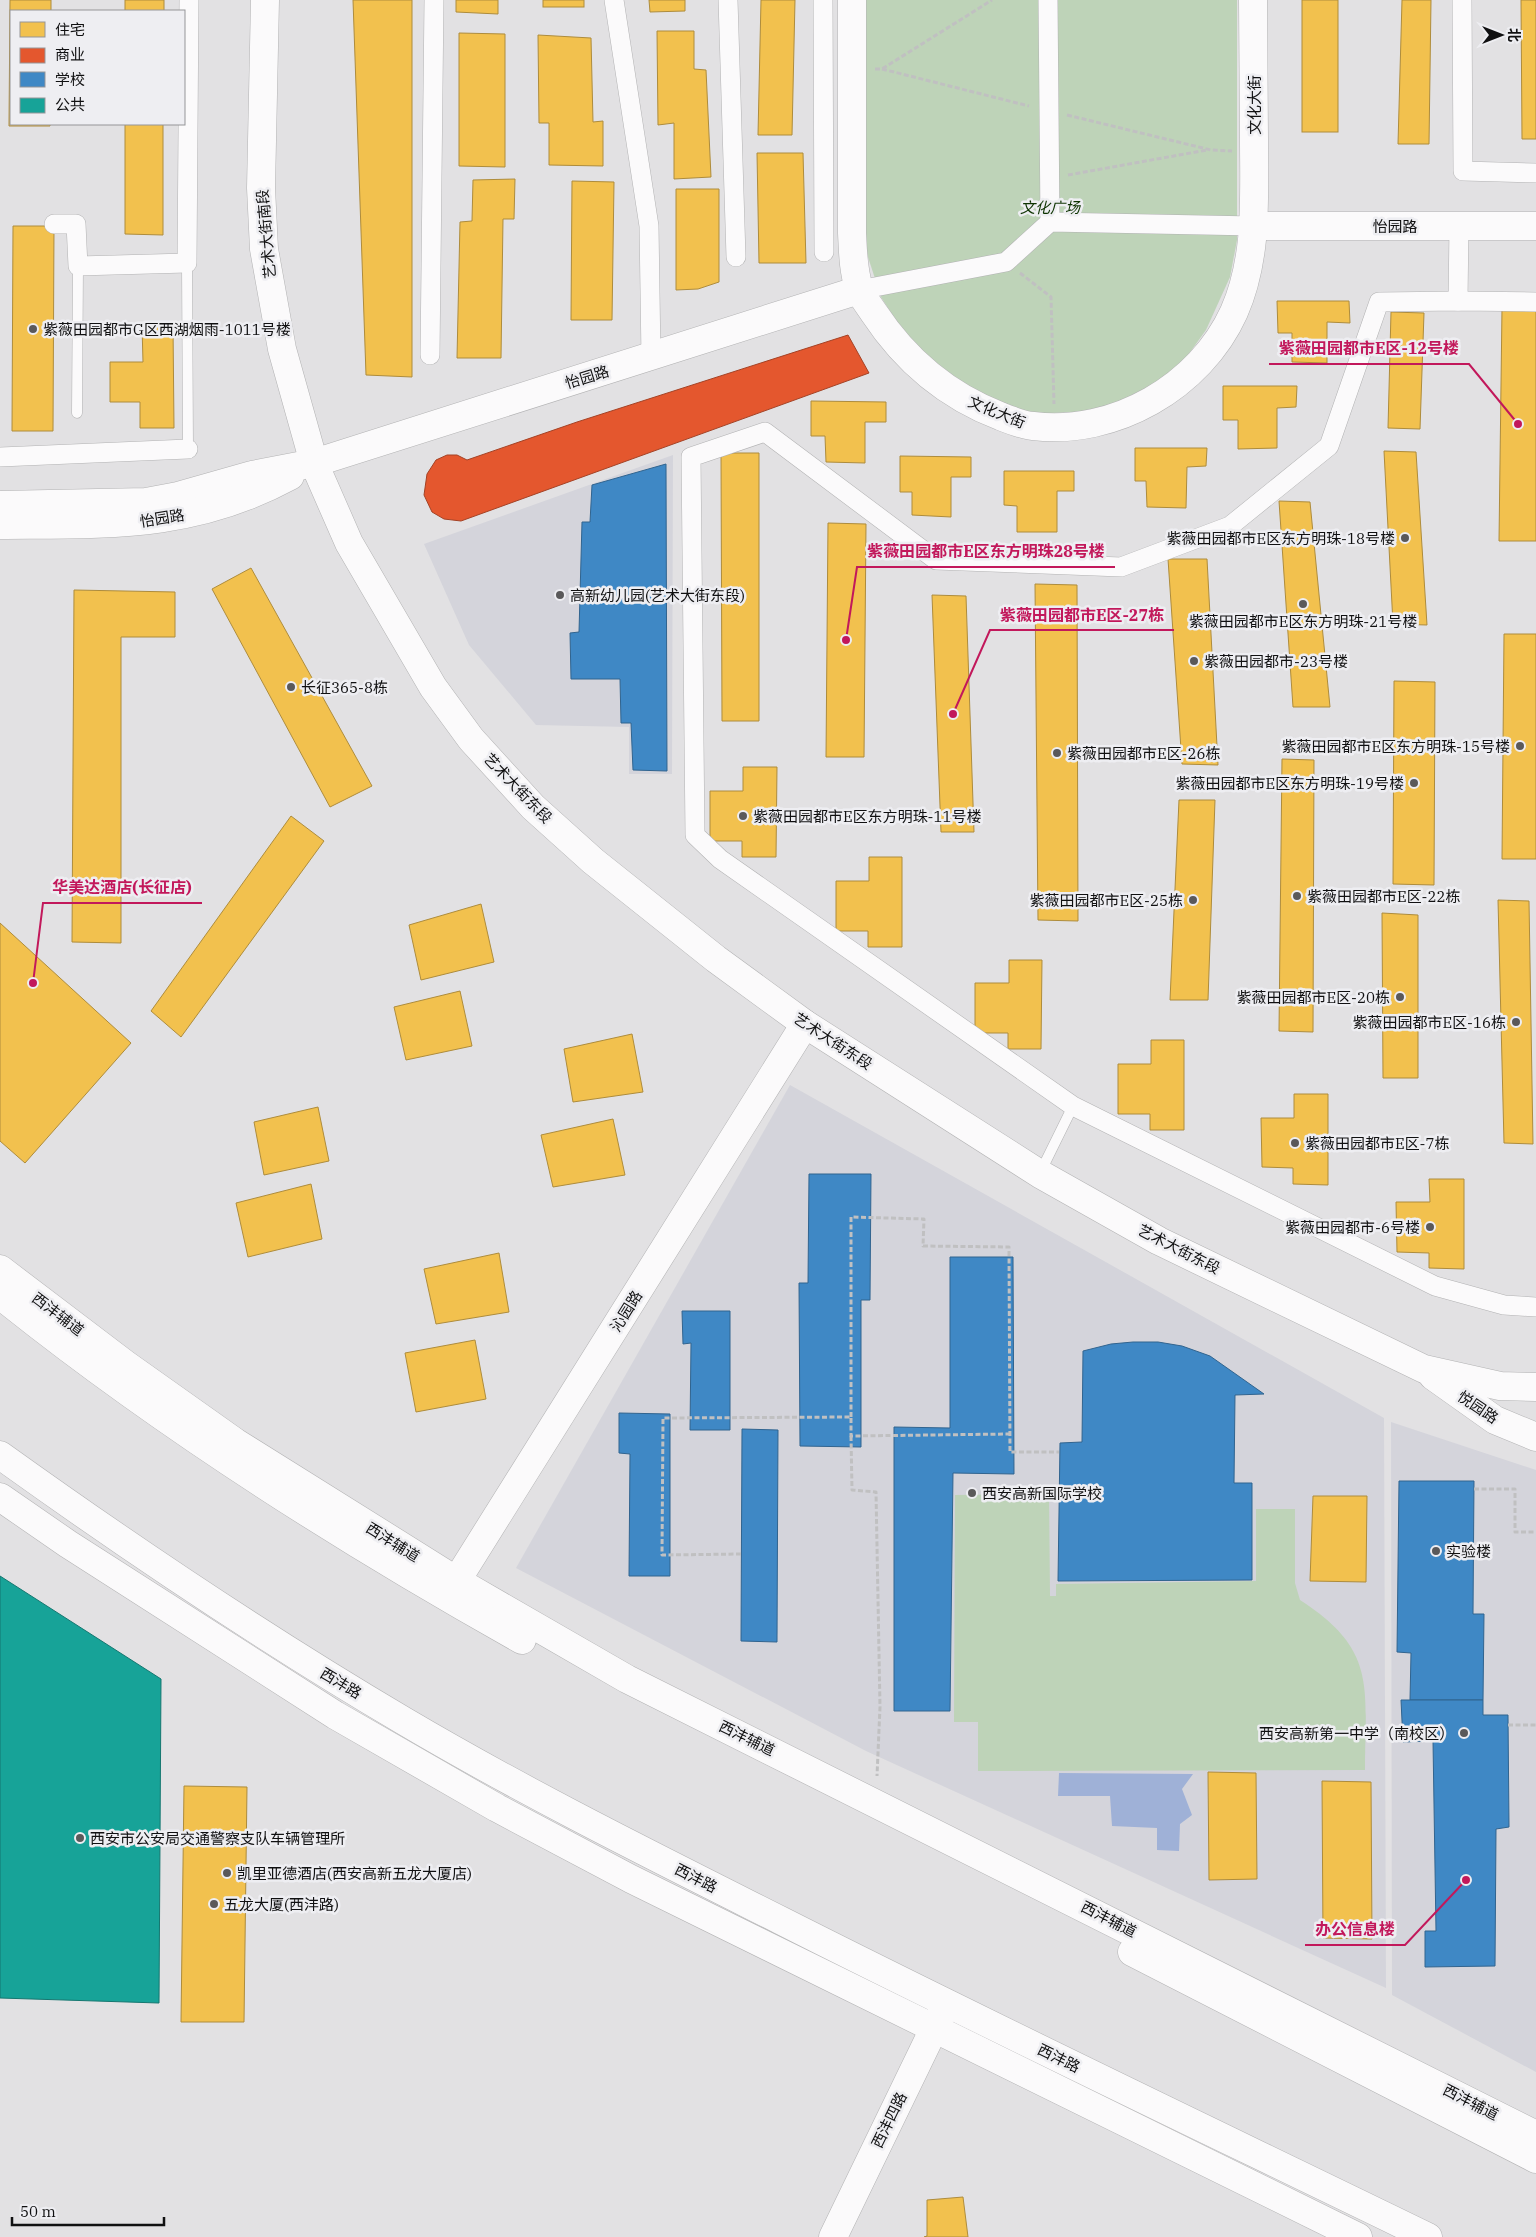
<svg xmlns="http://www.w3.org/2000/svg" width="1536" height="2237" font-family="'IBM Plex Serif','Noto Sans SC',serif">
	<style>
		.built { fill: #d4d4db }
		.green { fill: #bed3b8 }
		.water { fill: #9fb1d7 }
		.homes { fill: #f2c14e; stroke: #ae8c3c }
		.shops { fill: #e4572e; stroke: #a44225 }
		.schools { fill: #3f88c5; stroke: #31648f }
		.public { fill: #17a398; stroke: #157770 }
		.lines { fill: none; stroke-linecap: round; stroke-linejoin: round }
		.lane-casing { stroke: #b2b2b3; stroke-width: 11 }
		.street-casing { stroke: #b2b2b3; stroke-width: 20 }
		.secondary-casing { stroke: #b2b2b3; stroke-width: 29 }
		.highway-casing { stroke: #b2b2b3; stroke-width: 29 }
		.path { stroke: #c0c0c1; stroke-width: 3; stroke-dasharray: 5 2.5; stroke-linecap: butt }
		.lane { stroke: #fbfafb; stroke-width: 10 }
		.street { stroke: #fbfafb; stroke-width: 19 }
		.secondary { stroke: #fbfafb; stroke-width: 28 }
		.highway { stroke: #fbfafb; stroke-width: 28 }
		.poi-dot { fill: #5a595a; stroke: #eeeef2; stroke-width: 2 }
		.labels { text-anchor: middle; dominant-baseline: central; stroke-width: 5; stroke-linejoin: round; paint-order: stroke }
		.street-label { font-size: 15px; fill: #101011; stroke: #eeeef2 }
		.park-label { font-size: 15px; font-style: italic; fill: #0d3300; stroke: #eeeef2 }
		.poi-label { font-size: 15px; fill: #101011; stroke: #eeeef2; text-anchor: start }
		.leader { fill: none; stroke: #c2185b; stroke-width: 2 }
		.callout-dot { fill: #c2185b; stroke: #eeeef2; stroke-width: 2 }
		.callout-label { font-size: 16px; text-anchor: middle; font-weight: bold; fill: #c2185b; stroke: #eeeef2; stroke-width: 5; stroke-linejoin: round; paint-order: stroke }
	</style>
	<rect width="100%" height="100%" fill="#e2e1e3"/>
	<g class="built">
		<polygon points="673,455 672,774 629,774 629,727 536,725 469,645 424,544"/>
		<polygon points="790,1085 1384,1418 1386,1988 866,1751 516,1568"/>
		<polygon points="1391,1422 1536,1470 1536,2072 1392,1995"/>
	</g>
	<g class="green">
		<polygon points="863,0 1237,0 1237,240 1230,277 1206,330 1188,355 1164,379 1130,400 1098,411 1029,414 987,402 935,363 904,333 881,297 867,254 862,214"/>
		<path d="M1049 1494 1050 1596H1056V1584L1256 1581V1509H1295V1583L1300 1600C1378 1650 1365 1688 1365 1770L978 1771V1722H954L955 1495Z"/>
	</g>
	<polygon class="water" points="1059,1773 1193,1774 1182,1789 1192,1815 1180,1824 1179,1851 1157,1850 1157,1828 1112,1826 1110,1796 1058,1796"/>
	<g class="homes">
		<polygon points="10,0 51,0 51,11 11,11 11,124 50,124 50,126 9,126"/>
		<rect x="125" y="0" width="39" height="11"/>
		<polygon points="353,0 412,0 412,377 366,375"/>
		<polygon points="456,0 498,0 498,14 456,12"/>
		<rect x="543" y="0" width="41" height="7"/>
		<polygon points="649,0 685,0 685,11 650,12"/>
		<polygon points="761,0 795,0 792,135 758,135"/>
		<rect x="1302" y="0" width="36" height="132"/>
		<polygon points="1402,0 1431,0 1429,144 1398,144"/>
		<polygon points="1521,0 1536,0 1536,139 1522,139"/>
		<polygon points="657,31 694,31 694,69 706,70 711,177 674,179 674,123 658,125"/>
		<polygon points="459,33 505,34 505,167 459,166"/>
		<polygon points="538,35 591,38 593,122 603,121 603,166 549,165 549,123 539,123"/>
		<polygon points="125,124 163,124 163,235 125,234"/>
		<polygon points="757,153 803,153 806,263 759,263"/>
		<polygon points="515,179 514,219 503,219 501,358 457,358 460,222 472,221 473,180"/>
		<polygon points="572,181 614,182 612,320 571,320"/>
		<polygon points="676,189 719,189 719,282 698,289 676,290"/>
		<polygon points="13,226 54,226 53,431 12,431"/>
		<polygon points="1277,301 1349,301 1350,323 1327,322 1327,363 1292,362 1292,333 1278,333"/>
		<polygon points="1502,308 1536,308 1536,541 1499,541"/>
		<polygon points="1391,312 1424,313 1420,429 1388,428"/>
		<polygon points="142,326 173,326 174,428 140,428 140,402 110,402 110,362 143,362"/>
		<polygon points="1223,386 1297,386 1296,407 1277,408 1277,448 1238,449 1238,420 1223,420"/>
		<polygon points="811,401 886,402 886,422 865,422 865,463 826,462 825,436 811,436"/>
		<polygon points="1135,448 1207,448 1206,466 1187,467 1186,508 1147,507 1146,481 1135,481"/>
		<polygon points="1384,451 1416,452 1427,625 1393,624"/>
		<polygon points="721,453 759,453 759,721 722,721"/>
		<polygon points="900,456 971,457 971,477 951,477 951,517 912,515 912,492 900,492"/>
		<polygon points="1004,471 1074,471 1074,491 1057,491 1057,532 1017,532 1017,506 1004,505"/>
		<polygon points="1279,501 1310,502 1330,707 1293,707"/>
		<polygon points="828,523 866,524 864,757 826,757"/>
		<polygon points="1168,559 1207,559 1218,765 1182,764"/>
		<polygon points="251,568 372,786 330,807 212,589"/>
		<polygon points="1035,584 1077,585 1078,921 1038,920"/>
		<polygon points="74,590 175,592 175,637 121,637 121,943 72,942"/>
		<polygon points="932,595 966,596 974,832 941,832"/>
		<polygon points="1504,634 1536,634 1536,859 1502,859"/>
		<polygon points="1394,681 1435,682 1434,885 1393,884"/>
		<polygon points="1282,759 1314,760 1313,1032 1279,1031"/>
		<polygon points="743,767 777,767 776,857 742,857 742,841 710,841 710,791 743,791"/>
		<polygon points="1179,800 1215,800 1208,1000 1170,1000"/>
		<polygon points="291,816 324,841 181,1037 151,1011"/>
		<polygon points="869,857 902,857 902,947 868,947 868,931 836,931 836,881 869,881"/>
		<polygon points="1498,900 1529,901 1533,1144 1504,1143"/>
		<polygon points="481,904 494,962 421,980 409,925"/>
		<polygon points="1382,913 1418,915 1418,1078 1383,1078"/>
		<polygon points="0,923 131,1043 25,1163 0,1141"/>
		<polygon points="1009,960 1042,960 1041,1049 1008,1049 1008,1033 975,1033 975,983 1009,983"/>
		<polygon points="460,991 472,1046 406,1060 394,1007"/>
		<polygon points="632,1034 643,1092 573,1102 564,1049"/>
		<polygon points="1151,1040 1184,1040 1184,1130 1150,1130 1150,1114 1118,1114 1118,1064 1151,1064"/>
		<polygon points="1294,1094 1328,1094 1328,1185 1293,1184 1293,1168 1262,1167 1261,1118 1294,1118"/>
		<polygon points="318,1107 329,1161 264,1175 254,1122"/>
		<polygon points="613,1119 625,1175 553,1187 541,1135"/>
		<polygon points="1429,1179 1464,1179 1464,1269 1429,1268 1429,1253 1397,1252 1396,1202 1430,1202"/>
		<polygon points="311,1184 322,1239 248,1257 236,1203"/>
		<polygon points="499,1253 509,1312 436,1324 424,1269"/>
		<polygon points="475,1340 486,1399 416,1412 405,1353"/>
		<polygon points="1313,1496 1367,1496 1366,1582 1310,1581"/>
		<polygon points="1208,1772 1256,1773 1257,1879 1209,1880"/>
		<polygon points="1322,1781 1371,1782 1372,1939 1323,1938"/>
		<polygon points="184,1786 247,1787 244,2022 181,2022"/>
		<polygon points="963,2197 968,2237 924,2237 927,2236 927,2200"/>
	</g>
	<polygon class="shops" points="848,335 869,373 461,521 444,519 432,512 424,495 427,474 436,460 447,455 457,455 467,460 577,422"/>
	<g class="schools">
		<polygon points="666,464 667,771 633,770 631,723 621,723 620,679 571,679 570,633 579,632 582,522 590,522 592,485"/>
		<polygon points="809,1174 871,1174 870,1300 861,1300 861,1447 800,1446 799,1283 808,1283"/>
		<polygon points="950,1257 1013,1257 1014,1474 953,1473 950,1711 894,1711 894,1427 950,1428"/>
		<polygon points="682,1311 730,1311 730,1430 690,1430 691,1343 683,1344"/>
		<polygon points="1133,1342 1158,1342 1182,1346 1210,1356 1264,1394 1235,1395 1234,1483 1252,1483 1252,1580 1058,1581 1060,1443 1082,1442 1083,1351 1111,1344"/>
		<polygon points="619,1413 670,1414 670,1576 629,1576 630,1454 619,1453"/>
		<polygon points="742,1429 778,1430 777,1642 741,1641"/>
		<polygon points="1399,1481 1474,1481 1473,1614 1484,1614 1483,1700 1410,1700 1411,1653 1397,1652"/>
		<polygon points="1401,1700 1483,1700 1483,1715 1508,1715 1509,1827 1496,1829 1495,1966 1425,1967 1425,1931 1436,1931 1433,1741 1403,1742"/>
	</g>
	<polygon class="public" points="0,1576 161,1679 159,2003 0,1998"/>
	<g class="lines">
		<g class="lane-casing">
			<g id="lane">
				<polyline points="187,263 188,449"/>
				<polyline points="77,413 78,266"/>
				<polyline points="1040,1173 1073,1106"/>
			</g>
		</g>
		<g class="street-casing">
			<g id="street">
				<polyline points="614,0 649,226 651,357"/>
				<polyline points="728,0 736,257"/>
				<polyline points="823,0 824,252"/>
				<polyline points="1048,0 1050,222"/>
				<polyline points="1462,0 1463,171 1536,173"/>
				<polyline points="54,224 76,224 78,266 187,263 189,0"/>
				<polyline points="859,290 1006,262 1050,222 1254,226"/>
				<polyline points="1458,301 1459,226"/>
				<polyline points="1536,302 1458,301 1379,302 1329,446 1230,526 1121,567 936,560 765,432 691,457 695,835 720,859 1073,1106 1435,1286 1504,1305 1536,1307"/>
				<polyline points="430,355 434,0"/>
				<polyline points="0,457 188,449"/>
			</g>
		</g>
		<g class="secondary-casing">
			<g id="secondary">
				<polyline points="265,0 261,188 264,249 282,349 314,463 349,543 433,687 471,739 533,807 593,861 716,959 805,1024 1040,1174 1159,1241 1424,1369 1500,1386 1536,1387"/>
				<path d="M852 0V233C853 251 853 270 859 288 861 296 869 305 874 313 905 360 948 396 1000 416 1010 420 1022 425 1033 426 1114 436 1200 387 1234 312 1258 258 1254 198 1254 140 1254 94 1253 47 1253 0"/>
				<polyline points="1254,226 1536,226"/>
				<polyline points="0,505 146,502 178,496 252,475 314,463 859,290"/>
				<path d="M0 525C107 524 192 529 290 476"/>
				<polyline points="0,1269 125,1364 235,1442 457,1581 627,1679 1536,2135"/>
				<path d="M0 1295C162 1425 340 1538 522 1640"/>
				<polyline points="1433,1376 1495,1420 1536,1437"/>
				<polyline points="447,1596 805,1024"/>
				<polyline points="1132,1952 1536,2159"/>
				<polyline points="833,2237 944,2008"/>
			</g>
		</g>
		<g class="highway-casing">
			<g id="highway">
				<path d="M0 1455C131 1549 265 1639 404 1721 526 1793 653 1856 780 1920 995 2029 1212 2132 1428 2237"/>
				<polyline points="0,1497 68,1544 335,1715 497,1808 631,1879 1358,2237"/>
			</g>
		</g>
		<g class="path">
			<polyline points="875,69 882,69 992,0"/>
			<polyline points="882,69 1029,106"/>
			<polyline points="1067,115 1211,150 1232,151"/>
			<polyline points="1068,175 1207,150"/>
			<polyline points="1020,273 1051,297 1054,404"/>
			<polyline points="851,1417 851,1217 924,1219 923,1246 1009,1247 1010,1452 1059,1452"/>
			<polyline points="851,1436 852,1490 876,1492 880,1707 877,1776"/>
			<polyline points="1474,1489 1515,1489 1515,1532 1536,1532"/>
			<polyline points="741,1554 662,1555 663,1418 851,1417 851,1436 1010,1434"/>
			<polyline points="1508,1725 1536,1725"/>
		</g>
		<use href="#lane" class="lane"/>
		<use href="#street" class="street"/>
		<use href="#secondary" class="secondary"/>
		<use href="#highway" class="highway"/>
	</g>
	<g class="poi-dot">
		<circle cx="33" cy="329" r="5"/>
		<circle cx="1405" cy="538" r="5"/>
		<circle cx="560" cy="595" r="5"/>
		<circle cx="1303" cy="604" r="5"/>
		<circle cx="1194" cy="661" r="5"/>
		<circle cx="291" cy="687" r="5"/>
		<circle cx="1520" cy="746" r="5"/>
		<circle cx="1057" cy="753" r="5"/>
		<circle cx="1414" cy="783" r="5"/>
		<circle cx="743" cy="816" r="5"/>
		<circle cx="1297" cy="896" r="5"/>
		<circle cx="1193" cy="900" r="5"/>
		<circle cx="1400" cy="997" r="5"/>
		<circle cx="1516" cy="1022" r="5"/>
		<circle cx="1295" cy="1143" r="5"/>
		<circle cx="1430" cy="1227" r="5"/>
		<circle cx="972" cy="1493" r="5"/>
		<circle cx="1436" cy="1551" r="5"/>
		<circle cx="1464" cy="1733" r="5"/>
		<circle cx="80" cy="1838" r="5"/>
		<circle cx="227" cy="1873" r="5"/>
		<circle cx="214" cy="1904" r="5"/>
	</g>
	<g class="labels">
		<g class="street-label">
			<text transform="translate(1254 105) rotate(-90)">文化大街</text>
			<text x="1395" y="226">怡园路</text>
			<text transform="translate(266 234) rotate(-95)">艺术大街南段</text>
			<text transform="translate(587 377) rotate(-17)">怡园路</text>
			<text transform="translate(997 412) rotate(22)">文化大街</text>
			<text transform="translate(162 518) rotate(-9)">怡园路</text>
			<text transform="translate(518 788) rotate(46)">艺术大街东段</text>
			<text transform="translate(833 1041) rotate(33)">艺术大街东段</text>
			<text transform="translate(1179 1249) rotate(27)">艺术大街东段</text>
			<text transform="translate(626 1311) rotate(-58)">沁园路</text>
			<text transform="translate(58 1314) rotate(37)">西沣辅道</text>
			<text transform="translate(1478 1407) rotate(34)">悦园路</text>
			<text transform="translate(393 1542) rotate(32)">西沣辅道</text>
			<text transform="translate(341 1683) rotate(31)">西沣路</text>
			<text transform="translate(747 1738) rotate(26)">西沣辅道</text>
			<text transform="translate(696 1878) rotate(27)">西沣路</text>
			<text transform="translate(1109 1919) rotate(27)">西沣辅道</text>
			<text transform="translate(1059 2058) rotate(26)">西沣路</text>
			<text transform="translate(1471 2102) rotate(27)">西沣辅道</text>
			<text transform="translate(889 2120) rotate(-64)">西沣四路</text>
		</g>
		<g class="park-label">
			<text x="1050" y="207">文化广场</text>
		</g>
		<g class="poi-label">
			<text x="43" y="329">紫薇田园都市G区西湖烟雨-1011号楼</text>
			<text x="1395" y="538" text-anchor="end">紫薇田园都市E区东方明珠-18号楼</text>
			<text x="570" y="595">高新幼儿园(艺术大街东段)</text>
			<text x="1303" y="621" text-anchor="middle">紫薇田园都市E区东方明珠-21号楼</text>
			<text x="1204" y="661">紫薇田园都市-23号楼</text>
			<text x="301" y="687">长征365-8栋</text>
			<text x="1510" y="746" text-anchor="end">紫薇田园都市E区东方明珠-15号楼</text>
			<text x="1067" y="753">紫薇田园都市E区-26栋</text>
			<text x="1404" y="783" text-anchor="end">紫薇田园都市E区东方明珠-19号楼</text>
			<text x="753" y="816">紫薇田园都市E区东方明珠-11号楼</text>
			<text x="1307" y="896">紫薇田园都市E区-22栋</text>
			<text x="1183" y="900" text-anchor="end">紫薇田园都市E区-25栋</text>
			<text x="1390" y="997" text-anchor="end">紫薇田园都市E区-20栋</text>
			<text x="1506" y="1022" text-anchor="end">紫薇田园都市E区-16栋</text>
			<text x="1305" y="1143">紫薇田园都市E区-7栋</text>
			<text x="1420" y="1227" text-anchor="end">紫薇田园都市-6号楼</text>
			<text x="982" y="1493">西安高新国际学校</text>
			<text x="1446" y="1551">实验楼</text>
			<text x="1454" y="1733" text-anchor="end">西安高新第一中学（南校区）</text>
			<text x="90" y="1838">西安市公安局交通警察支队车辆管理所</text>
			<text x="237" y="1873">凯里亚德酒店(西安高新五龙大厦店)</text>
			<text x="224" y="1904">五龙大厦(西沣路)</text>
		</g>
	</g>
	<path class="leader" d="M1518 424L1469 364H1269M846 640L857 567H1115M953 714L990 630H1174M33 983L43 903H202M1466 1880L1405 1945H1305"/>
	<g class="callout-dot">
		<circle cx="1518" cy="424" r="5"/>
		<circle cx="846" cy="640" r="5"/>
		<circle cx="953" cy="714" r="5"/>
		<circle cx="33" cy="983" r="5"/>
		<circle cx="1466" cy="1880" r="5"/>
	</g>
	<g class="callout-label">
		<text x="1369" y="354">紫薇田园都市E区-12号楼</text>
		<text x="986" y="557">紫薇田园都市E区东方明珠28号楼</text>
		<text x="1082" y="621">紫薇田园都市E区-27栋</text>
		<text x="122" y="893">华美达酒店(长征店)</text>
		<text x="1355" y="1935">办公信息楼</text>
	</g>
	<rect x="10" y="10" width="175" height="115" fill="#eeeef2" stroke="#959598"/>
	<rect x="20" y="22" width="25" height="15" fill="#f2c14e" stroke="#959598"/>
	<text x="55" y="35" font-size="15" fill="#101011">住宅</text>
	<rect x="20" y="48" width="25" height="15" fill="#e4572e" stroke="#959598"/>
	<text x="55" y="60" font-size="15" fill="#101011">商业</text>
	<rect x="20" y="72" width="25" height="15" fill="#3f88c5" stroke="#959598"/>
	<text x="55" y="85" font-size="15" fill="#101011">学校</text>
	<rect x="20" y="98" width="25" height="15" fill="#17a398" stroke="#959598"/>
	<text x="55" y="110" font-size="15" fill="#101011">公共</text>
	<g transform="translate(1501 35) rotate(90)" stroke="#eeeef2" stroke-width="4" paint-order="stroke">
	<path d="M0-4L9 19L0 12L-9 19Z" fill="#101011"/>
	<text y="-8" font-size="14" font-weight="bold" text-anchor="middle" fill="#101011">北</text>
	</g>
	<path d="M12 2217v8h152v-8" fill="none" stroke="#101011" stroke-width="2.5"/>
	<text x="20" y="2217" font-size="15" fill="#101011" stroke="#eeeef2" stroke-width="4" paint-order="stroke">50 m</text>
</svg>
